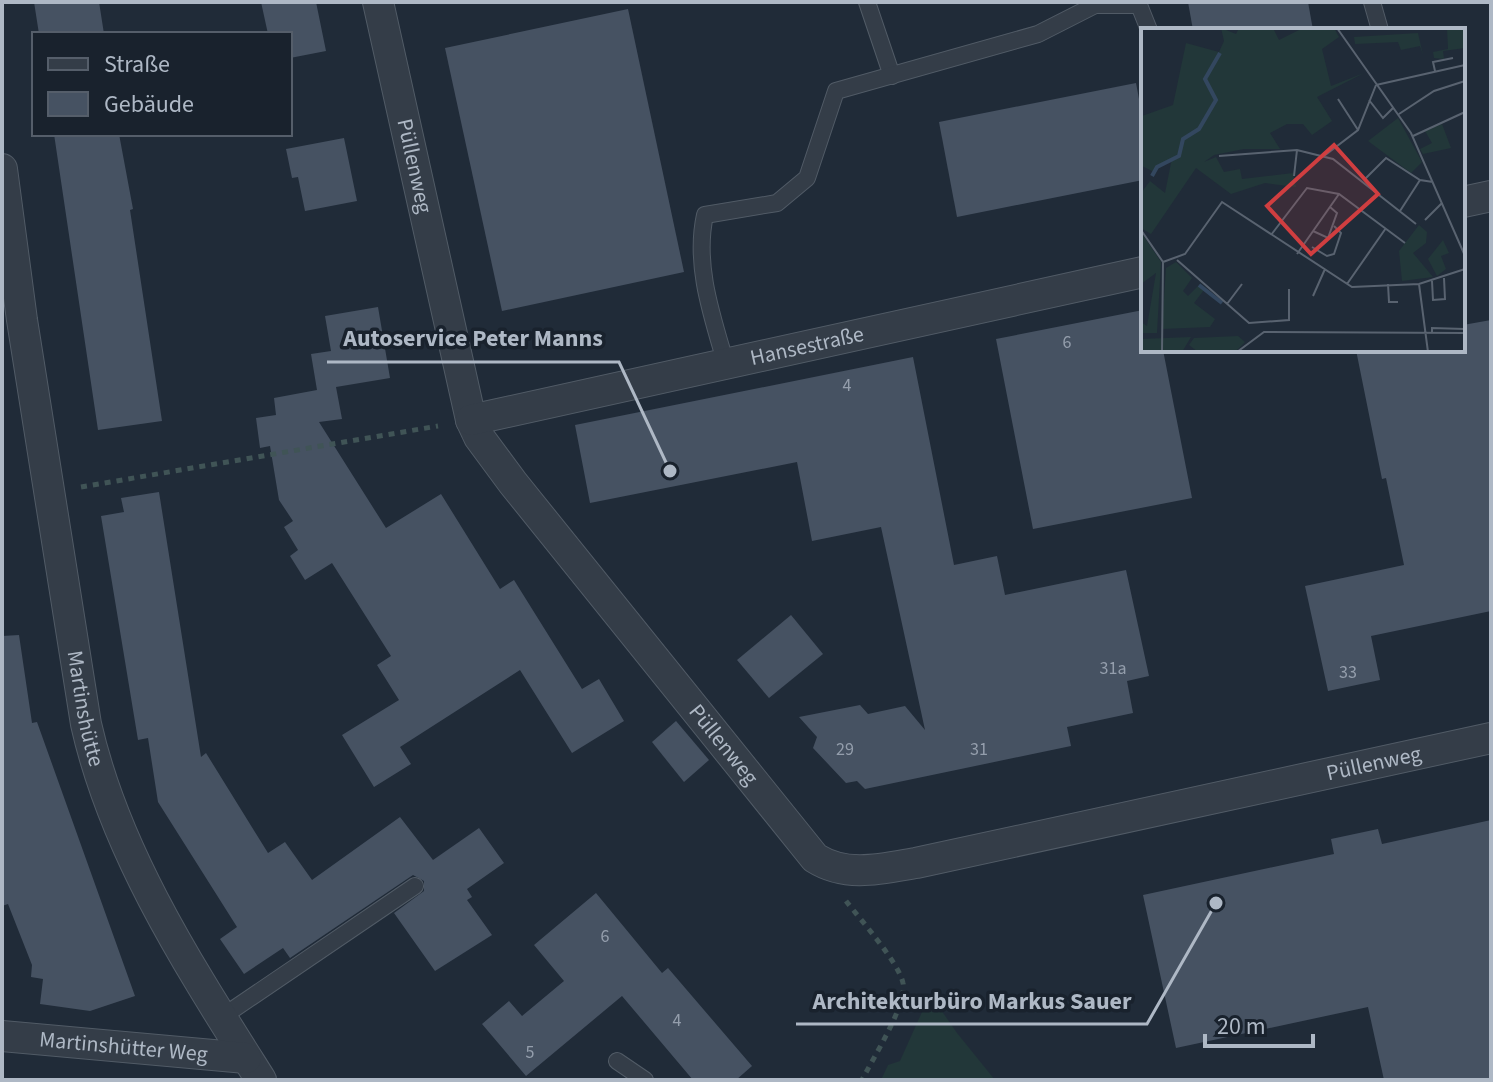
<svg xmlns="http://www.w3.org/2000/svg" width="1493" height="1082" font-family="'Source Sans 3',sans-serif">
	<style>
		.green { fill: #223739 }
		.building { fill: #465262 }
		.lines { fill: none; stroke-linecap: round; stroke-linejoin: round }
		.lane-casing { stroke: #515b66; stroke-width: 18 }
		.street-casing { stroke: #515b66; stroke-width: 32 }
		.path { stroke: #405456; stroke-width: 5; stroke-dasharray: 6 6; stroke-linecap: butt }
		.lane { stroke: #343d48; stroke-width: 16 }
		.street { stroke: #343d48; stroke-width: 30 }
		.labels { text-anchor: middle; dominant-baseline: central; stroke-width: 7; stroke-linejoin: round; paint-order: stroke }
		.number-label { font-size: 18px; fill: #949eac }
		.street-label { font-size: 22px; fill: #aeb8c5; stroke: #19222d }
		.inset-river { fill: none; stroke: #33475f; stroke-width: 4 }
		.inset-road { fill: none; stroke: #596370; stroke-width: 2 }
		.view { fill: #d03e40; fill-opacity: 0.15; stroke: #d03e40; stroke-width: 4 }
		.inset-edge { fill: none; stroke: #aeb8c5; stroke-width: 4 }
		.leader { fill: none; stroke: #aeb8c5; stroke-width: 3 }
		.callout-dot { fill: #aeb8c5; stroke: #19222d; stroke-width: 3 }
		.callout-label { font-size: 24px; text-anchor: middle; font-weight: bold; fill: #aeb8c5; stroke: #19222d; stroke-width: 7; stroke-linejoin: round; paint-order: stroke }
	</style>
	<rect width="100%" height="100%" fill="#202b38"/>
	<polygon class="green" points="930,994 957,1033 995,1080 881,1080 888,1065 900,1061"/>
	<g class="building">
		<polygon points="34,2 99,2 104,34 39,34"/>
		<polygon points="261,2 316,2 326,51 290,58 290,34 268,34"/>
		<polygon points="1188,2 1308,2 1313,30 1193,30"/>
		<polygon points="628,9 684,272 502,311 445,48"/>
		<polygon points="1136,83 1143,120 1143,180 957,217 939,122"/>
		<polygon points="54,134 119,134 133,209 130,210 162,421 98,430"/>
		<polygon points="344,138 357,201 305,211 298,177 292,178 286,149"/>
		<polygon points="378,307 390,378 336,387 342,419 319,422 386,528 441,494 500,589 514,580 582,689 599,679 624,721 572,753 520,670 400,747 411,764 374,787 342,735 399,700 377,665 391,656 332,563 305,580 290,556 298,550 284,527 293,521 279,500 270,446 260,448 256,418 276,415 274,398 317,390 311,354 331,351 325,316"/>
		<polygon points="1143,310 1143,350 1163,350 1192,498 1033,529 996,339"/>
		<polygon points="1491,320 1491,611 1371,636 1380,680 1328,691 1305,586 1404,565 1386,478 1382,479 1356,350 1463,350 1463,325"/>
		<polygon points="913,357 954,565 997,556 1005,595 1126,570 1149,676 1127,681 1133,713 1067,727 1071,746 865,789 857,781 846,783 813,748 817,737 799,717 860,705 868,714 905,706 925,730 881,527 812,541 797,462 590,503 575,425"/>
		<polygon points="159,492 201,757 206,753 268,853 285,842 312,880 400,817 433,860 479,828 504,863 467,889 472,897 467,900 492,935 435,971 394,913 424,891 424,881 413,875 290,958 283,948 244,974 220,939 237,927 158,802 148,738 138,740 101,516 124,512 121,498"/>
		<polygon points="791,615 823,654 769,698 737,660"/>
		<polygon points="19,635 32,723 37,722 135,996 90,1011 40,1004 43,979 31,977 32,965 8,904 2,906 2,636"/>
		<polygon points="676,721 709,760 684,782 652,742"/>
		<polygon points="1491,820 1491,1080 1384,1080 1368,1007 1176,1048 1143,895 1334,854 1331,839 1378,829 1382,844"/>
		<polygon points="596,893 662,973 668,968 752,1066 736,1080 693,1080 622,996 526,1076 482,1024 509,1001 522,1016 564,981 534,945"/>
	</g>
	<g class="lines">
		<g class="lane-casing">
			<g id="lane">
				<polyline points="867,2 892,76"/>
				<polyline points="1372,2 1380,30"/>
				<path d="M726 364C712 316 694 265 705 215L777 203 807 178 836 91 1038 34 1095 5H1139L1149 30"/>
				<polyline points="222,1017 415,886"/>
				<polyline points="617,1061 645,1080"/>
			</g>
		</g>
		<g class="street-casing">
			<g id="street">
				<path id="s1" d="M378 2 471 420 479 437 513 483 815 858C847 878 881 869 916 863L1491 738"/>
				<path id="s2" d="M2 169 22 320 86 724C115 853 191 969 261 1080"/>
				<polyline points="1463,202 1491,196"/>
				<path id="s3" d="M471 420 1143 272"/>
				<path id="s4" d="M2 1036 246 1058"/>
			</g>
		</g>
		<g class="path">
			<polyline points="81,487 438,426"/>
			<path d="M846 901C860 919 899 963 903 983 908 1003 872 1060 862 1080"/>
		</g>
		<use href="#lane" class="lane"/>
		<use href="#street" class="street"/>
	</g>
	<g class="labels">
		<g class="number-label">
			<text x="1067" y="342">6</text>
			<text x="847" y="385">4</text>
			<text x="1113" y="668">31a</text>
			<text x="1348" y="672">33</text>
			<text x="845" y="749">29</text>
			<text x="979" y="749">31</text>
			<text x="605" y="936">6</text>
			<text x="677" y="1020">4</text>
			<text x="530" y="1052">5</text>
		</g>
		<g class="street-label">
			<text stroke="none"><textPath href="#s1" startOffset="168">Püllenweg</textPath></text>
			<text stroke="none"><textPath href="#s3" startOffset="344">Hansestraße</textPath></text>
			<text stroke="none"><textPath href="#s2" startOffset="546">Martinshütte</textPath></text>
			<text stroke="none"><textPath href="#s1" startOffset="840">Püllenweg</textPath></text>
			<text stroke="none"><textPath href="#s1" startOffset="1558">Püllenweg</textPath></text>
			<text stroke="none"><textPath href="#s4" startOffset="122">Martinshütter Weg</textPath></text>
		</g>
	</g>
	<g transform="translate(1141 28)">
		<rect width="324" height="324" fill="#202b38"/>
		<path d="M80 0 95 6 98 0H132L138 12 162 0H193L198 9 181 21 190 58 223 45 176 69 191 93 171 107 162 96H146L129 105 139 121H103L73 127 63 134 75 129 83 144 99 141 101 151 152 145 155 159 124 155 90 166 55 140 10 206 0 200V165L9 153 24 165 31 130 13 144 1 138V88L32 77 45 15 78 24 83 13ZM306 0H324V20L302 23 303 31 293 30 292 24 307 21ZM277 5 282 27 279 18 260 22 257 14 214 16 213 9ZM257 90 281 134 270 145 227 113ZM301 96 310 120 282 126 279 121 291 115 284 103ZM278 197 286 204 285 215 272 225 292 249 261 253 258 223ZM0 204 20 234 16 305H0V294L6 298 15 245 0 256ZM302 212 308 225 300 228 305 241 296 248 287 231ZM35 234 51 250 42 263 47 268 57 258 63 262 53 275 74 291 69 299 21 301 25 240ZM97 308 104 314 94 324H57L48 317 53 310ZM50 309 41 324H0V311Z" fill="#223739"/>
		<path class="inset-river" d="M11 148 16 139 38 128 42 111 58 101 75 72 64 51 79 25M58 257 81 275"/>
		<path class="inset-road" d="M196 0 270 105 324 228M294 43 292 34 312 30M235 57 324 37M197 71 217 102M228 72 242 90 252 80M258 86 293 63 324 53M272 108 324 84M78 128 156 122 192 131 275 196M183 128 217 102 235 57M153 148 156 122M223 152 245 130 279 152 292 154M259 183 279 152M284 192 301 175M0 202 22 234 21 324M172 203 187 210 196 185 189 179M130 207 166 160 198 166 264 215M171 219 186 228 193 226 200 205 193 198M156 226 198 166M36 232 108 295 148 292V261M22 234 44 226 81 174 211 259 278 256 324 241M291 253 292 272 304 271 303 250M206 256 245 200M247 256 248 274H257M278 256 287 324M172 268 184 241M86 276 101 256M291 306V300L324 301M96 324 123 304 324 305"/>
		<path class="view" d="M193 117 237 166 170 226 126 178Z"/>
		<rect width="324" height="324" class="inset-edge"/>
	</g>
	<path class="leader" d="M670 471L619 362H327M1216 903L1147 1024H796"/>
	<g class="callout-dot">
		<circle cx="670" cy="471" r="8"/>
		<circle cx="1216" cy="903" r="8"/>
	</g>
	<g class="callout-label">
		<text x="473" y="346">Autoservice Peter Manns</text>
		<text x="972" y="1009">Architekturbüro Markus Sauer</text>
	</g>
	<rect width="1493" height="1082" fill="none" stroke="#aeb8c5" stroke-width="8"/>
	<rect x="32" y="32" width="260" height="104" fill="#19222d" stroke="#555e6a" stroke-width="2"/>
	<rect x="48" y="58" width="40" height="12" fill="#343d48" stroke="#555e6a" stroke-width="2"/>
	<text x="104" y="72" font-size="24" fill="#aeb8c5">Straße</text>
	<rect x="48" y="92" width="40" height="24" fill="#465262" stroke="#555e6a" stroke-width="2"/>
	<text x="104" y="112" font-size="24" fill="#aeb8c5">Gebäude</text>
	<path d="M1205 1034v12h108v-12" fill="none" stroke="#aeb8c5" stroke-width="4"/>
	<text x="1217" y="1034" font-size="24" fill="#aeb8c5" stroke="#19222d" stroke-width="6" paint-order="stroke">20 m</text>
</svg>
